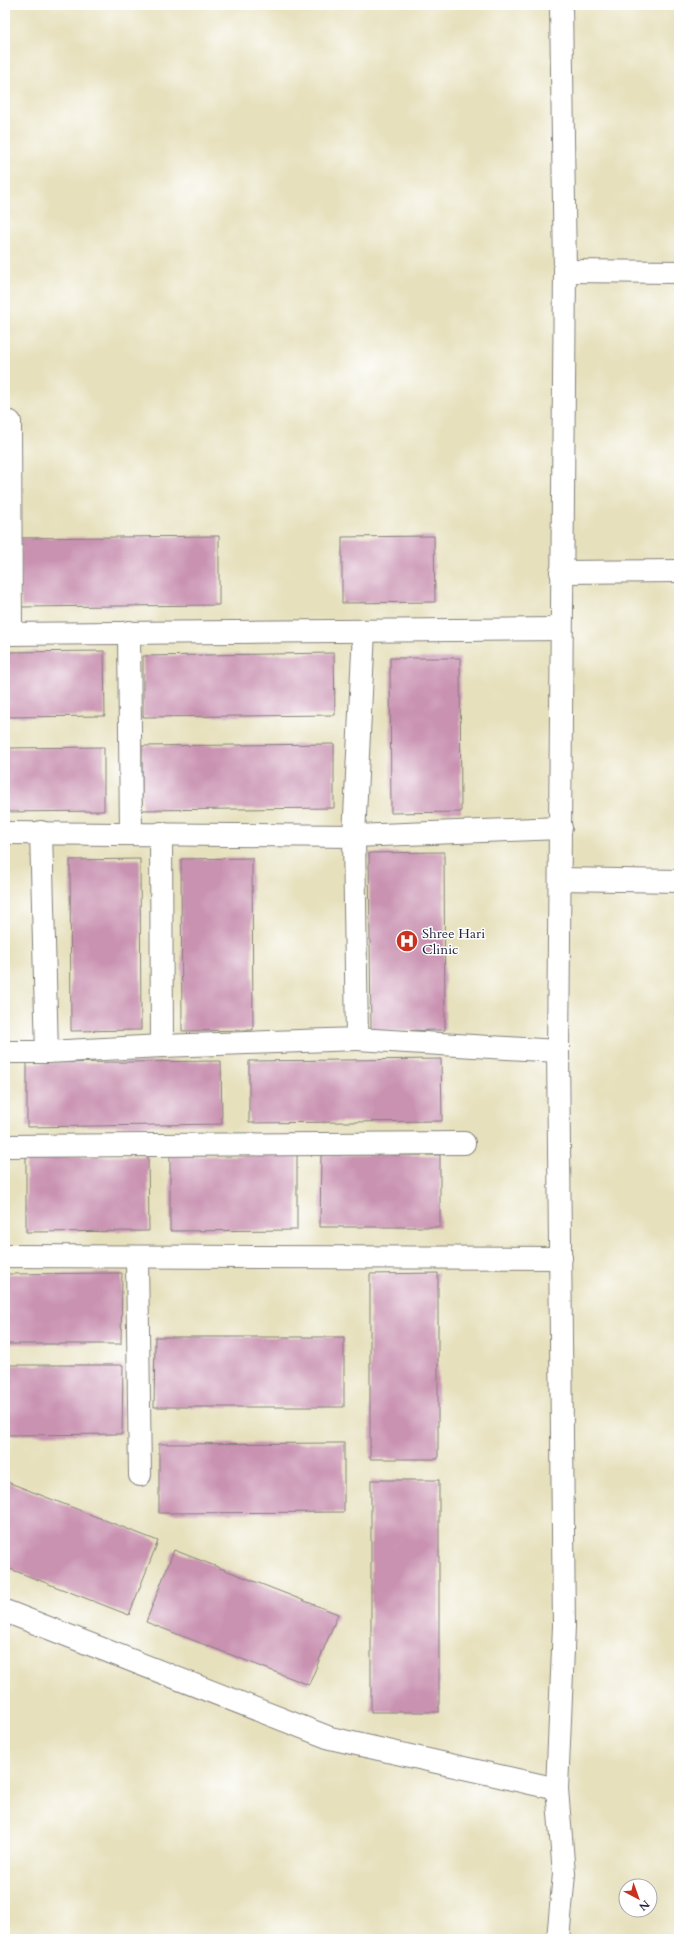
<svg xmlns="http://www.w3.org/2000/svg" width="684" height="1944" font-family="Cardo,serif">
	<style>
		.building { fill: #c992b1 }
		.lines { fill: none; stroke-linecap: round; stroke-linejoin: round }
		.minor-casing { stroke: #84817c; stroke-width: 24 }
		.minor { stroke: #fff; stroke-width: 22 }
		.labels { text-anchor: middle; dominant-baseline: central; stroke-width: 3; stroke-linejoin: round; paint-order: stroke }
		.poi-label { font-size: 14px; fill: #22223b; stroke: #fff; text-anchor: start }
	</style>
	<rect width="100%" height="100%" fill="#fff"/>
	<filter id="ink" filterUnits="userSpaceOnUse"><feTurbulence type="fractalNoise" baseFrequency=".025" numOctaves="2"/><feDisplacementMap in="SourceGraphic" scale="8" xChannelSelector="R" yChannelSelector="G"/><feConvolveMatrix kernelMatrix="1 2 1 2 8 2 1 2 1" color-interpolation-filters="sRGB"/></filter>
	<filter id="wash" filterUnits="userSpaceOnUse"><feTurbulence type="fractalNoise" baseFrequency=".012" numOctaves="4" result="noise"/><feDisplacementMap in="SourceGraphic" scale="16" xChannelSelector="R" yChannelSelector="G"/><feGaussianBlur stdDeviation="0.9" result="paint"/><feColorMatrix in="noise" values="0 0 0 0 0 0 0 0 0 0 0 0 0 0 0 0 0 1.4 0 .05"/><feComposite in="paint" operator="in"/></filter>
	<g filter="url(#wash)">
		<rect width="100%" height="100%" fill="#e6e0bc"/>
		<g id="blocks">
			<g class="building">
				<polygon points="219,536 219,605 21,607 20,538"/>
				<polygon points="434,536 435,602 342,603 342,537"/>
				<polygon points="104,651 105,716 5,717 5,652"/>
				<polygon points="334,653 335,715 143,717 143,656"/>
				<polygon points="390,658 460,658 461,812 391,813"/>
				<polygon points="334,744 334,808 142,810 142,746"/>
				<polygon points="104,747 104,811 5,812 5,748"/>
				<polygon points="444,852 445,1030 371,1031 369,853"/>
				<polygon points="252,858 253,1030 182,1031 181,859"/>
				<polygon points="140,859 141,1030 71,1031 70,860"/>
				<polygon points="441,1059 442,1121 249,1123 249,1061"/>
				<polygon points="221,1061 222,1124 27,1127 27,1063"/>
				<polygon points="297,1155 297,1230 170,1231 170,1156"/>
				<polygon points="321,1155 440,1155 440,1227 320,1227"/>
				<polygon points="26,1156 148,1156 149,1231 26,1232"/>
				<polygon points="122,1273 121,1344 5,1344 5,1274"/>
				<polygon points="438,1273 438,1459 370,1459 370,1274"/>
				<polygon points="155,1337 344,1337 344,1407 154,1407"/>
				<polygon points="5,1365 123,1365 122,1434 5,1435"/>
				<polygon points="344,1443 344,1512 159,1513 159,1444"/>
				<rect x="371" y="1480" width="68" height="232"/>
				<polygon points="5,1481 158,1541 129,1615 5,1567"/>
				<polygon points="174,1550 338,1614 309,1685 146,1622"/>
			</g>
		</g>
	</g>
	<g filter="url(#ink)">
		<use href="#blocks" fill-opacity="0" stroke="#84817c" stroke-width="1"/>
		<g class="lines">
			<g class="minor-casing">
				<g id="minor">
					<polyline points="565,271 679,272"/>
					<polyline points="5,422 10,422 11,634"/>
					<polyline points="561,572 679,571"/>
					<polyline points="364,631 354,836 561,828"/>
					<polyline points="129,632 131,833"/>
					<polyline points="5,634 561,629"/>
					<polyline points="41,832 47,1052"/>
					<polyline points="5,833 354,836 357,1039 162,1046 47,1052 5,1052"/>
					<polyline points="161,833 162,1046"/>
					<polyline points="560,879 679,881"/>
					<polyline points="357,1039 558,1051"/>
					<polyline points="5,1146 464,1143"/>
					<polyline points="5,1256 561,1258"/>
					<polyline points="137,1258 140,1475"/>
					<polyline points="5,1611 330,1738 557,1789"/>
					<polyline points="558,1939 564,1874 557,1789 564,1626 558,1051 565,271 561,5"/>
				</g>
			</g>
			<use href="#minor" class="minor"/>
		</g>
	</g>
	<defs>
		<g id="hospital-disc" transform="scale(1.15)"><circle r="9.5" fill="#c8321e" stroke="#fff"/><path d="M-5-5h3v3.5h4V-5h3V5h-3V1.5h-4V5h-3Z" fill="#fff"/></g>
	</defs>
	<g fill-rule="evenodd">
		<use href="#hospital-disc" x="407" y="941"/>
	</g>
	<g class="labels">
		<g class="poi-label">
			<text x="422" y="933">Shree Hari<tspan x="422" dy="16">Clinic</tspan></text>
		</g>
	</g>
	<rect width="684" height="1944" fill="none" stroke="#fff" stroke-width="20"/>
	<g transform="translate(638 1898) rotate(139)"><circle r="19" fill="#ffffff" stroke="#a7a7b1"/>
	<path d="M0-3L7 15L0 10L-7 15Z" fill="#c8321e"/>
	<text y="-6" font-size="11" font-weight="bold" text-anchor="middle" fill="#22223b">N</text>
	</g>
</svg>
